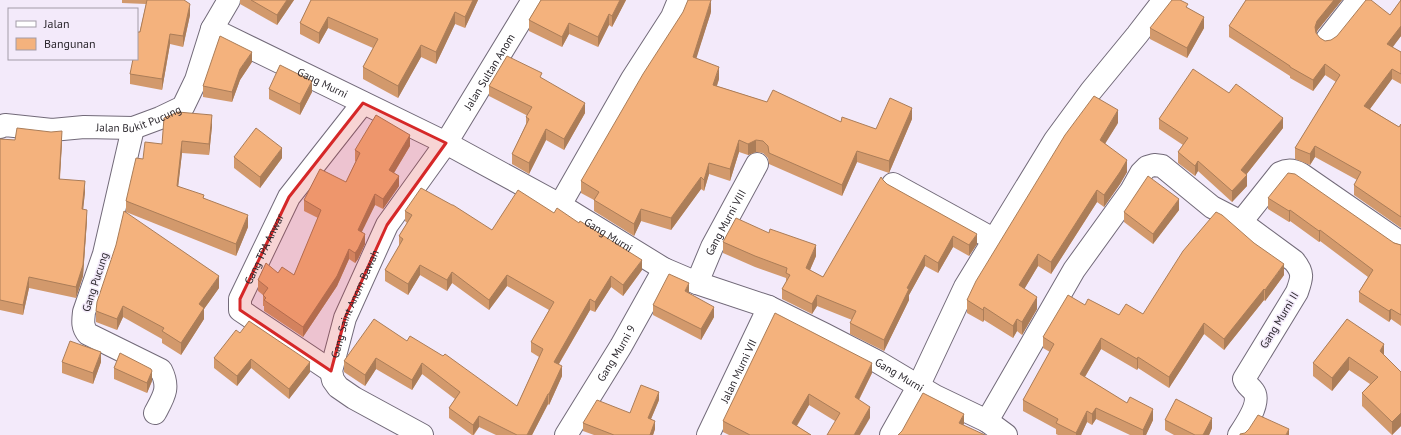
<svg xmlns="http://www.w3.org/2000/svg" width="1401" height="435" font-family="'PT Sans',sans-serif">
	<style>
		.lines { fill: none; stroke-linecap: round; stroke-linejoin: round }
		.minor-casing { stroke: #726a79; stroke-width: 24 }
		.minor { stroke: #fff; stroke-width: 22 }
		.wall { fill: #d2996c }
		.shaded-wall { fill: #ab7d58 }
		.building { fill: #f4b27d; stroke: #ab7d58 }
		.marked { fill: #d62828; fill-opacity: 0.2; stroke: #d62828; stroke-width: 3; stroke-linejoin: round }
		.labels { text-anchor: middle; dominant-baseline: central; stroke-width: 3; stroke-linejoin: round; paint-order: stroke }
		.street-label { font-size: 11px; fill: #2b272d; stroke: #f3eafa }
	</style>
	<rect width="100%" height="100%" fill="#f3eafa"/>
	<g class="lines">
		<g class="minor-casing">
			<g id="minor">
				<path id="s1" d="M212 29 446 143 560 205 664 269 697 283 769 307 824 334 878 362 935 396 987 421 1006 435"/>
				<polyline points="1327,39 1358,0"/>
				<path id="s2" d="M0 127 5 125 52 130 84 127 133 128 160 118 183 107 196 80 212 29 229 0"/>
				<path d="M133 128 104 254 84 312C83 321 82 327 88 334L161 370C170 388 164 396 155 413"/>
				<polyline points="893,184 993,239"/>
				<polyline points="560,205 632,79 672,17 679,0"/>
				<path d="M1241 222 1280 173C1288 169 1294 170 1301 174L1401 243"/>
				<path id="s3" d="M697 283 712 247 757 164"/>
				<path id="s4" d="M331 371 240 310V299L289 197 363 103"/>
				<path d="M987 421 1074 270 1131 191 1141 173 1147 167 1154 165 1162 166 1212 207 1241 222 1294 261C1304 273 1302 278 1297 292L1244 379C1246 386 1253 388 1255 394 1259 405 1245 426 1239 435"/>
				<path id="s5" d="M422 435 354 398 338 387 333 380 331 371 345 318 387 225 446 143 533 0"/>
				<path id="s6" d="M566 435 621 346 664 269"/>
				<path id="s7" d="M708 435 769 307"/>
				<polyline points="891,435 918,387 965,287 1055,140 1091,91 1137,35 1164,0"/>
			</g>
		</g>
		<use href="#minor" class="minor"/>
	</g>
	<g class="wall">
		<polygon points="122,0 184,0 190,15 183,47 170,44 162,90 130,84 130,74 146,4 122,3"/>
		<polygon points="240,0 294,0 277,25 240,4"/>
		<polygon points="311,0 478,0 465,28 455,24 436,64 421,57 398,98 363,79 363,67 373,48 328,28 319,44 300,34 300,23"/>
		<polygon points="541,0 626,0 612,27 609,25 598,47 569,34 562,47 529,31 529,20"/>
		<polygon points="1246,0 1342,0 1317,31 1316,34 1320,38 1325,41 1331,40 1390,15 1401,0 1401,36 1392,47 1401,52 1401,84 1392,79 1370,109 1399,127 1401,124 1401,228 1354,195 1354,185 1357,180 1315,157 1310,165 1295,159 1295,148 1336,82 1325,75 1313,91 1290,78 1290,76 1229,37 1229,26"/>
		<polygon points="1188,8 1204,28 1187,58 1150,39 1150,28"/>
		<polygon points="711,12 696,58 719,79 717,86 767,102 841,122 876,129 912,119 889,173 857,162 842,196 769,164 768,158 763,153 756,152 748,155 739,152 730,181 709,174 704,191 701,189 671,230 641,221 634,236 594,211 594,200 581,193 581,181"/>
		<polygon points="252,62 240,80 232,102 203,97 203,86"/>
		<polygon points="542,78 585,113 564,150 546,140 529,174 512,164 512,154 526,124 526,117 528,116 489,96 489,86"/>
		<polygon points="269,89 312,92 300,115 269,99"/>
		<polygon points="1229,93 1283,128 1246,175 1247,186 1232,202 1198,171 1195,176 1178,163 1178,152 1183,145 1159,129 1159,119"/>
		<polygon points="1118,123 1105,143 1127,172 1120,184 1104,207 1097,202 1051,274 1038,266 1024,289 1037,309 1022,335 1017,331 1013,338 984,320 983,322 967,313 967,300"/>
		<polygon points="212,126 209,155 182,153 178,186 204,198 248,227 236,256 126,212 126,201 143,159 162,144"/>
		<polygon points="0,139 15,140 62,142 60,179 85,192 83,209 87,220 83,276 76,298 29,288 23,315 0,310"/>
		<polygon points="410,146 394,173 399,186 383,209 375,205 361,232 365,244 358,259 355,263 349,259 337,286 303,337 264,311 264,306 263,306 263,295 258,291 258,280 278,273 294,275 318,218 304,211 304,200 346,182 356,161 355,161 355,150"/>
		<polygon points="234,157 282,158 260,188 234,168"/>
		<polygon points="883,180 887,184 977,244 969,256 953,247 938,273 925,266 909,295 909,300 884,351 850,334 850,323 852,320 817,306 812,314 782,299 782,289 786,282 786,278 755,267 723,253 723,242 816,256 810,270 823,277"/>
		<polygon points="1268,198 1401,245 1401,326 1391,319 1389,322 1359,302 1359,292 1368,277 1320,241 1319,242 1290,221 1289,222 1268,209"/>
		<polygon points="1179,210 1153,244 1124,222 1124,212"/>
		<polygon points="405,211 492,230 642,270 623,296 611,287 595,312 590,310 559,364 562,376 549,405 548,404 532,435 496,435 479,427 474,435 472,435 449,418 449,408 455,399 422,374 412,390 376,369 365,386 344,372 344,361 407,341 517,406 539,357 531,352 531,342 549,310 507,286 489,310 452,283 447,291 420,275 408,295 385,281 385,270 399,246 399,236 407,223 405,221"/>
		<polygon points="1284,275 1265,301 1264,300 1224,350 1204,334 1169,388 1138,368 1137,370 1101,349 1085,377 1153,420 1146,435 1130,435 1096,419 1092,425 1087,422 1081,435 1058,435 1056,434 1056,429 1023,411 1023,400 1050,352 1043,348 1043,337 1085,305 1119,315 1143,314"/>
		<polygon points="219,288 204,309 204,319 181,355 162,343 162,339 123,317 117,330 96,322 96,311"/>
		<polygon points="689,293 714,317 701,340 653,315 653,305"/>
		<polygon points="1347,319 1401,372 1401,426 1392,435 1362,406 1362,393 1370,384 1349,370 1332,391 1313,376 1313,363"/>
		<polygon points="240,333 310,372 289,399 251,368 237,386 214,368 214,358"/>
		<polygon points="62,362 101,362 93,384 62,373"/>
		<polygon points="114,368 152,381 147,393 114,379"/>
		<polygon points="872,373 859,400 870,418 835,421 809,405 797,426 811,435 729,435 723,432 723,421"/>
		<polygon points="659,400 651,419 655,429 653,435 594,435 583,431 583,423 630,413"/>
		<polygon points="1165,420 1212,428 1209,435 1174,435 1165,430"/>
	</g>
	<g class="shaded-wall">
		<polygon points="287,0 294,0 277,25 277,15"/>
		<polygon points="473,0 478,0 465,28 465,17"/>
		<polygon points="620,0 626,0 612,27 612,16"/>
		<polygon points="711,0 711,12 693,69 693,57"/>
		<polygon points="1334,0 1342,0 1317,31 1315,38 1315,27 1317,21"/>
		<polygon points="190,4 190,15 183,47 183,36"/>
		<polygon points="455,12 455,24 436,64 436,52"/>
		<polygon points="609,14 609,25 598,47 598,37"/>
		<polygon points="328,17 328,28 319,44 319,33"/>
		<polygon points="1204,17 1204,28 1187,58 1187,48"/>
		<polygon points="569,23 569,34 562,47 562,37"/>
		<polygon points="1401,26 1401,36 1387,55 1387,44"/>
		<polygon points="170,34 170,44 162,90 162,79"/>
		<polygon points="421,45 421,57 398,98 398,86"/>
		<polygon points="252,52 252,62 240,80 232,102 232,92 240,69"/>
		<polygon points="1325,64 1325,75 1313,91 1313,80"/>
		<polygon points="719,67 719,79 713,96 713,85"/>
		<polygon points="1392,69 1392,79 1364,117 1364,106"/>
		<polygon points="312,81 312,92 300,115 300,104"/>
		<polygon points="585,103 585,113 564,150 564,139"/>
		<polygon points="912,108 912,119 889,173 889,161"/>
		<polygon points="1118,110 1118,123 1100,152 1100,140"/>
		<polygon points="212,115 212,126 209,155 209,144"/>
		<polygon points="1283,118 1283,128 1241,181 1241,170"/>
		<polygon points="546,129 546,140 529,174 529,163"/>
		<polygon points="62,131 62,142 59,190 59,179"/>
		<polygon points="410,135 410,146 389,181 389,170"/>
		<polygon points="739,140 739,152 730,181 730,169"/>
		<polygon points="756,140 756,152 748,155 748,144"/>
		<polygon points="182,141 182,153 177,197 177,186"/>
		<polygon points="1315,146 1315,157 1310,165 1310,154"/>
		<polygon points="282,148 282,158 260,188 260,177"/>
		<polygon points="857,151 857,162 842,196 842,185"/>
		<polygon points="1127,160 1127,172 1120,184 1104,207 1104,195"/>
		<polygon points="1198,161 1198,171 1195,176 1195,166"/>
		<polygon points="709,163 709,174 704,191 704,180"/>
		<polygon points="1247,175 1247,186 1232,202 1232,191"/>
		<polygon points="399,176 399,186 383,209 383,199"/>
		<polygon points="701,177 701,189 671,230 671,218"/>
		<polygon points="85,181 85,192 82,220 82,209"/>
		<polygon points="1097,190 1097,202 1051,274 1051,262"/>
		<polygon points="375,194 375,205 358,240 358,230"/>
		<polygon points="1179,199 1179,210 1153,244 1153,234"/>
		<polygon points="641,209 641,221 634,236 634,224"/>
		<polygon points="87,210 87,220 83,276 76,298 76,287"/>
		<polygon points="1290,210 1290,221 1289,222 1289,211"/>
		<polygon points="248,215 248,227 236,256 236,244"/>
		<polygon points="1320,230 1320,241 1319,242 1319,231"/>
		<polygon points="365,234 365,244 358,259 355,263 355,253"/>
		<polygon points="977,234 977,244 969,256 969,245"/>
		<polygon points="953,236 953,247 938,273 938,263"/>
		<polygon points="816,245 816,256 806,279 806,268"/>
		<polygon points="349,249 349,259 337,286 303,337 303,327"/>
		<polygon points="1038,254 1038,266 1019,298 1019,285"/>
		<polygon points="925,255 925,266 909,295 909,300 884,351 884,340 907,288"/>
		<polygon points="642,260 642,270 623,296 623,285"/>
		<polygon points="1284,264 1284,275 1265,301 1265,290"/>
		<polygon points="420,265 420,275 408,295 408,284"/>
		<polygon points="452,272 452,283 447,291 447,280"/>
		<polygon points="507,275 507,286 489,310 489,300"/>
		<polygon points="219,276 219,288 204,309 204,319 181,355 181,343 199,304"/>
		<polygon points="611,276 611,287 595,312 595,302"/>
		<polygon points="29,277 29,288 23,315 23,305"/>
		<polygon points="689,283 689,293 685,291"/>
		<polygon points="1264,289 1264,300 1224,350 1224,339"/>
		<polygon points="817,295 817,306 812,314 812,304"/>
		<polygon points="1037,297 1037,309 1022,335 1022,322"/>
		<polygon points="590,299 590,310 554,372 554,362"/>
		<polygon points="123,306 123,317 117,330 117,319"/>
		<polygon points="714,307 714,317 701,340 701,329"/>
		<polygon points="984,307 984,320 983,322 983,310"/>
		<polygon points="1391,309 1391,319 1389,322 1389,311"/>
		<polygon points="1017,319 1017,331 1013,338 1013,326"/>
		<polygon points="1204,323 1204,334 1169,388 1169,377"/>
		<polygon points="1101,338 1101,349 1080,385 1080,374"/>
		<polygon points="1384,344 1384,357 1380,351"/>
		<polygon points="101,352 101,362 93,384 93,373"/>
		<polygon points="1138,357 1138,368 1137,370 1137,359"/>
		<polygon points="1349,357 1349,370 1332,391 1332,378"/>
		<polygon points="376,358 376,369 365,386 365,375"/>
		<polygon points="251,359 251,368 237,386 237,376"/>
		<polygon points="310,362 310,372 289,399 289,389"/>
		<polygon points="422,363 422,374 412,390 412,380"/>
		<polygon points="872,363 872,373 855,407 855,397"/>
		<polygon points="562,366 562,376 549,405 549,394"/>
		<polygon points="152,371 152,381 147,393 147,383"/>
		<polygon points="659,392 659,400 648,426 648,418"/>
		<polygon points="548,394 548,404 532,435 527,435"/>
		<polygon points="809,394 809,405 792,433 792,423"/>
		<polygon points="870,407 870,418 860,435 854,435"/>
		<polygon points="1096,408 1096,419 1092,425 1092,414"/>
		<polygon points="1153,409 1153,420 1146,435 1143,435 1143,430"/>
		<polygon points="1087,411 1087,422 1081,435 1076,435 1076,433"/>
		<polygon points="1401,413 1401,426 1392,435 1392,422"/>
		<polygon points="964,414 964,424 959,433 959,423"/>
		<polygon points="479,416 479,427 473,435 473,425"/>
		<polygon points="1212,418 1212,428 1209,435 1203,435"/>
		<polygon points="655,421 655,429 653,435 650,435"/>
		<polygon points="1289,429 1289,435 1286,435"/>
	</g>
	<g class="building">
		<polygon points="147,0 184,0 190,4 183,36 170,34 162,79 130,74 133,59 137,59 137,35 138,32 140,32"/>
		<polygon points="251,0 287,0 277,15"/>
		<polygon points="311,0 473,0 465,17 455,12 436,52 421,45 398,86 363,67 378,39 328,17 319,33 300,23"/>
		<polygon points="541,0 620,0 612,16 609,14 598,37 569,23 562,37 529,20"/>
		<polygon points="688,0 711,0 693,57 719,67 713,85 767,102 773,90 841,122 842,117 876,129 890,98 912,108 889,161 857,151 842,185 769,153 768,146 763,141 756,140 748,144 739,140 730,169 709,163 704,180 701,177 671,218 641,209 634,224 594,200 599,192 581,181 643,74 683,12"/>
		<polygon points="1172,0 1180,0 1188,4 1186,7 1204,17 1187,48 1150,28"/>
		<polygon points="1246,0 1334,0 1317,21 1315,27 1316,33 1320,38 1325,41 1331,40 1337,36 1366,0 1371,0 1390,15 1401,0 1401,26 1387,44 1401,52 1401,74 1392,69 1364,106 1399,127 1401,124 1401,217 1354,185 1361,172 1315,146 1310,154 1295,148 1340,75 1325,64 1313,80 1290,67 1290,66 1229,26"/>
		<polygon points="220,36 252,52 240,69 232,92 203,86"/>
		<polygon points="507,56 542,73 540,77 585,103 564,139 546,129 529,163 512,154 529,119 526,117 532,107 489,86"/>
		<polygon points="280,65 312,81 300,104 269,89"/>
		<polygon points="1193,69 1229,93 1236,84 1283,118 1241,170 1247,175 1232,191 1198,161 1195,166 1178,152 1188,138 1159,119"/>
		<polygon points="1094,96 1118,110 1100,140 1127,160 1120,172 1104,195 1097,190 1051,262 1038,254 1019,285 1037,297 1022,322 1017,319 1013,326 984,307 983,310 967,300 976,281 1065,135"/>
		<polygon points="178,112 212,115 209,144 182,141 177,186 204,195 203,198 248,215 236,244 126,201 136,158 143,159 145,142 162,144 164,118"/>
		<polygon points="376,115 410,135 389,170 399,176 383,199 375,194 358,230 365,234 358,249 355,253 349,249 337,276 303,327 264,300 266,298 263,295 268,288 258,280 266,263 278,273 282,267 294,275 321,210 304,200 320,169 346,182 360,153 355,150"/>
		<polygon points="17,128 51,132 62,131 59,179 85,181 82,209 87,210 83,265 76,287 29,277 23,305 0,300 0,139 15,140"/>
		<polygon points="256,128 282,148 260,177 234,157"/>
		<polygon points="1288,173 1295,174 1394,243 1401,245 1401,315 1391,309 1389,311 1359,292 1373,270 1320,230 1319,231 1290,210 1289,211 1268,198"/>
		<polygon points="1148,176 1179,199 1153,234 1124,212"/>
		<polygon points="881,177 883,180 887,184 977,234 969,245 953,236 938,263 925,255 907,288 909,289 884,340 850,323 856,311 817,295 812,304 782,289 790,275 786,273 787,268 755,256 723,242 736,218 769,233 770,229 816,245 806,268 823,277"/>
		<polygon points="421,188 452,205 453,205 492,230 518,190 554,213 557,208 579,223 580,221 642,260 623,285 611,276 595,302 590,299 554,362 562,366 549,394 548,394 527,435 517,435 479,416 473,425 449,408 460,392 422,363 412,380 376,358 365,375 344,361 374,319 407,341 410,336 443,356 445,354 517,406 543,349 531,342 554,302 507,275 489,300 452,272 447,280 420,265 408,284 385,270 403,239 399,236 412,215 405,211"/>
		<polygon points="124,211 219,276 199,304 204,308 181,343 162,331 164,328 123,306 117,319 96,311 97,302 116,245"/>
		<polygon points="1216,212 1222,215 1254,243 1284,264 1265,290 1264,289 1224,339 1204,323 1169,377 1138,357 1137,359 1101,338 1080,374 1127,403 1130,397 1153,409 1143,430 1096,408 1092,414 1087,411 1076,433 1056,423 1058,419 1023,400 1054,344 1043,337 1068,295 1085,305 1088,299 1119,315 1126,304 1143,314 1183,251"/>
		<polygon points="669,274 689,283 685,291 714,307 701,329 653,305"/>
		<polygon points="775,313 872,363 855,397 870,407 854,435 827,435 840,413 809,394 792,423 811,435 750,435 723,421"/>
		<polygon points="1347,319 1384,344 1380,351 1401,372 1401,413 1392,422 1362,393 1378,377 1349,357 1332,378 1313,363"/>
		<polygon points="249,321 310,362 289,389 251,359 237,376 214,358 236,330 240,333"/>
		<polygon points="70,341 101,352 93,373 62,362"/>
		<polygon points="120,353 151,369 152,371 147,383 114,368"/>
		<polygon points="641,385 659,392 648,418 655,421 650,435 614,435 583,423 597,400 630,413"/>
		<polygon points="923,393 964,414 959,423 985,435 898,435 902,431"/>
		<polygon points="1176,399 1212,418 1203,435 1195,435 1165,420"/>
		<polygon points="1258,415 1289,429 1286,435 1240,435 1240,434 1245,433 1249,429"/>
	</g>
	<path class="marked" d="M363 103 446 143 387 225 345 318 331 371 240 310V299L289 197Z"/>
	<g class="labels">
		<g class="street-label">
			<text stroke="none"><textPath href="#s5" startOffset="456">Jalan Sultan Anom</textPath></text>
			<text stroke="none"><textPath href="#s1" startOffset="123">Gang Murni</textPath></text>
			<text stroke="none"><textPath href="#s2" startOffset="141">Jalan Bukit Pucung</textPath></text>
			<text stroke="none"><textPath href="#s3" startOffset="67">Gang Murni VIII</textPath></text>
			<text stroke="none"><textPath href="#s1" startOffset="447">Gang Murni</textPath></text>
			<text stroke="none"><textPath href="#s4" startOffset="176">Gang TPA Anwar</textPath></text>
			<text transform="translate(95 282) rotate(-72)">Gang Pucung</text>
			<text stroke="none"><textPath href="#s5" startOffset="186">Gang Saint Anom Bawah</textPath></text>
			<text transform="translate(1279 320) rotate(-59)">Gang Murni II</text>
			<text stroke="none"><textPath href="#s6" startOffset="96">Gang Murni 9</textPath></text>
			<text stroke="none"><textPath href="#s7" startOffset="71">Jalan Murni VII</textPath></text>
			<text stroke="none"><textPath href="#s1" startOffset="771">Gang Murni</textPath></text>
		</g>
	</g>
	<rect x="8" y="8" width="130" height="52" fill="#f3eafa" stroke="#a39ca8"/>
	<rect x="16" y="21" width="20" height="6" fill="#ffffff" stroke="#a39ca8"/>
	<text x="44" y="28" font-size="12" fill="#2b272d">Jalan</text>
	<rect x="16" y="38" width="20" height="12" fill="#f4b27d" stroke="#a39ca8"/>
	<text x="44" y="48" font-size="12" fill="#2b272d">Bangunan</text>
</svg>
